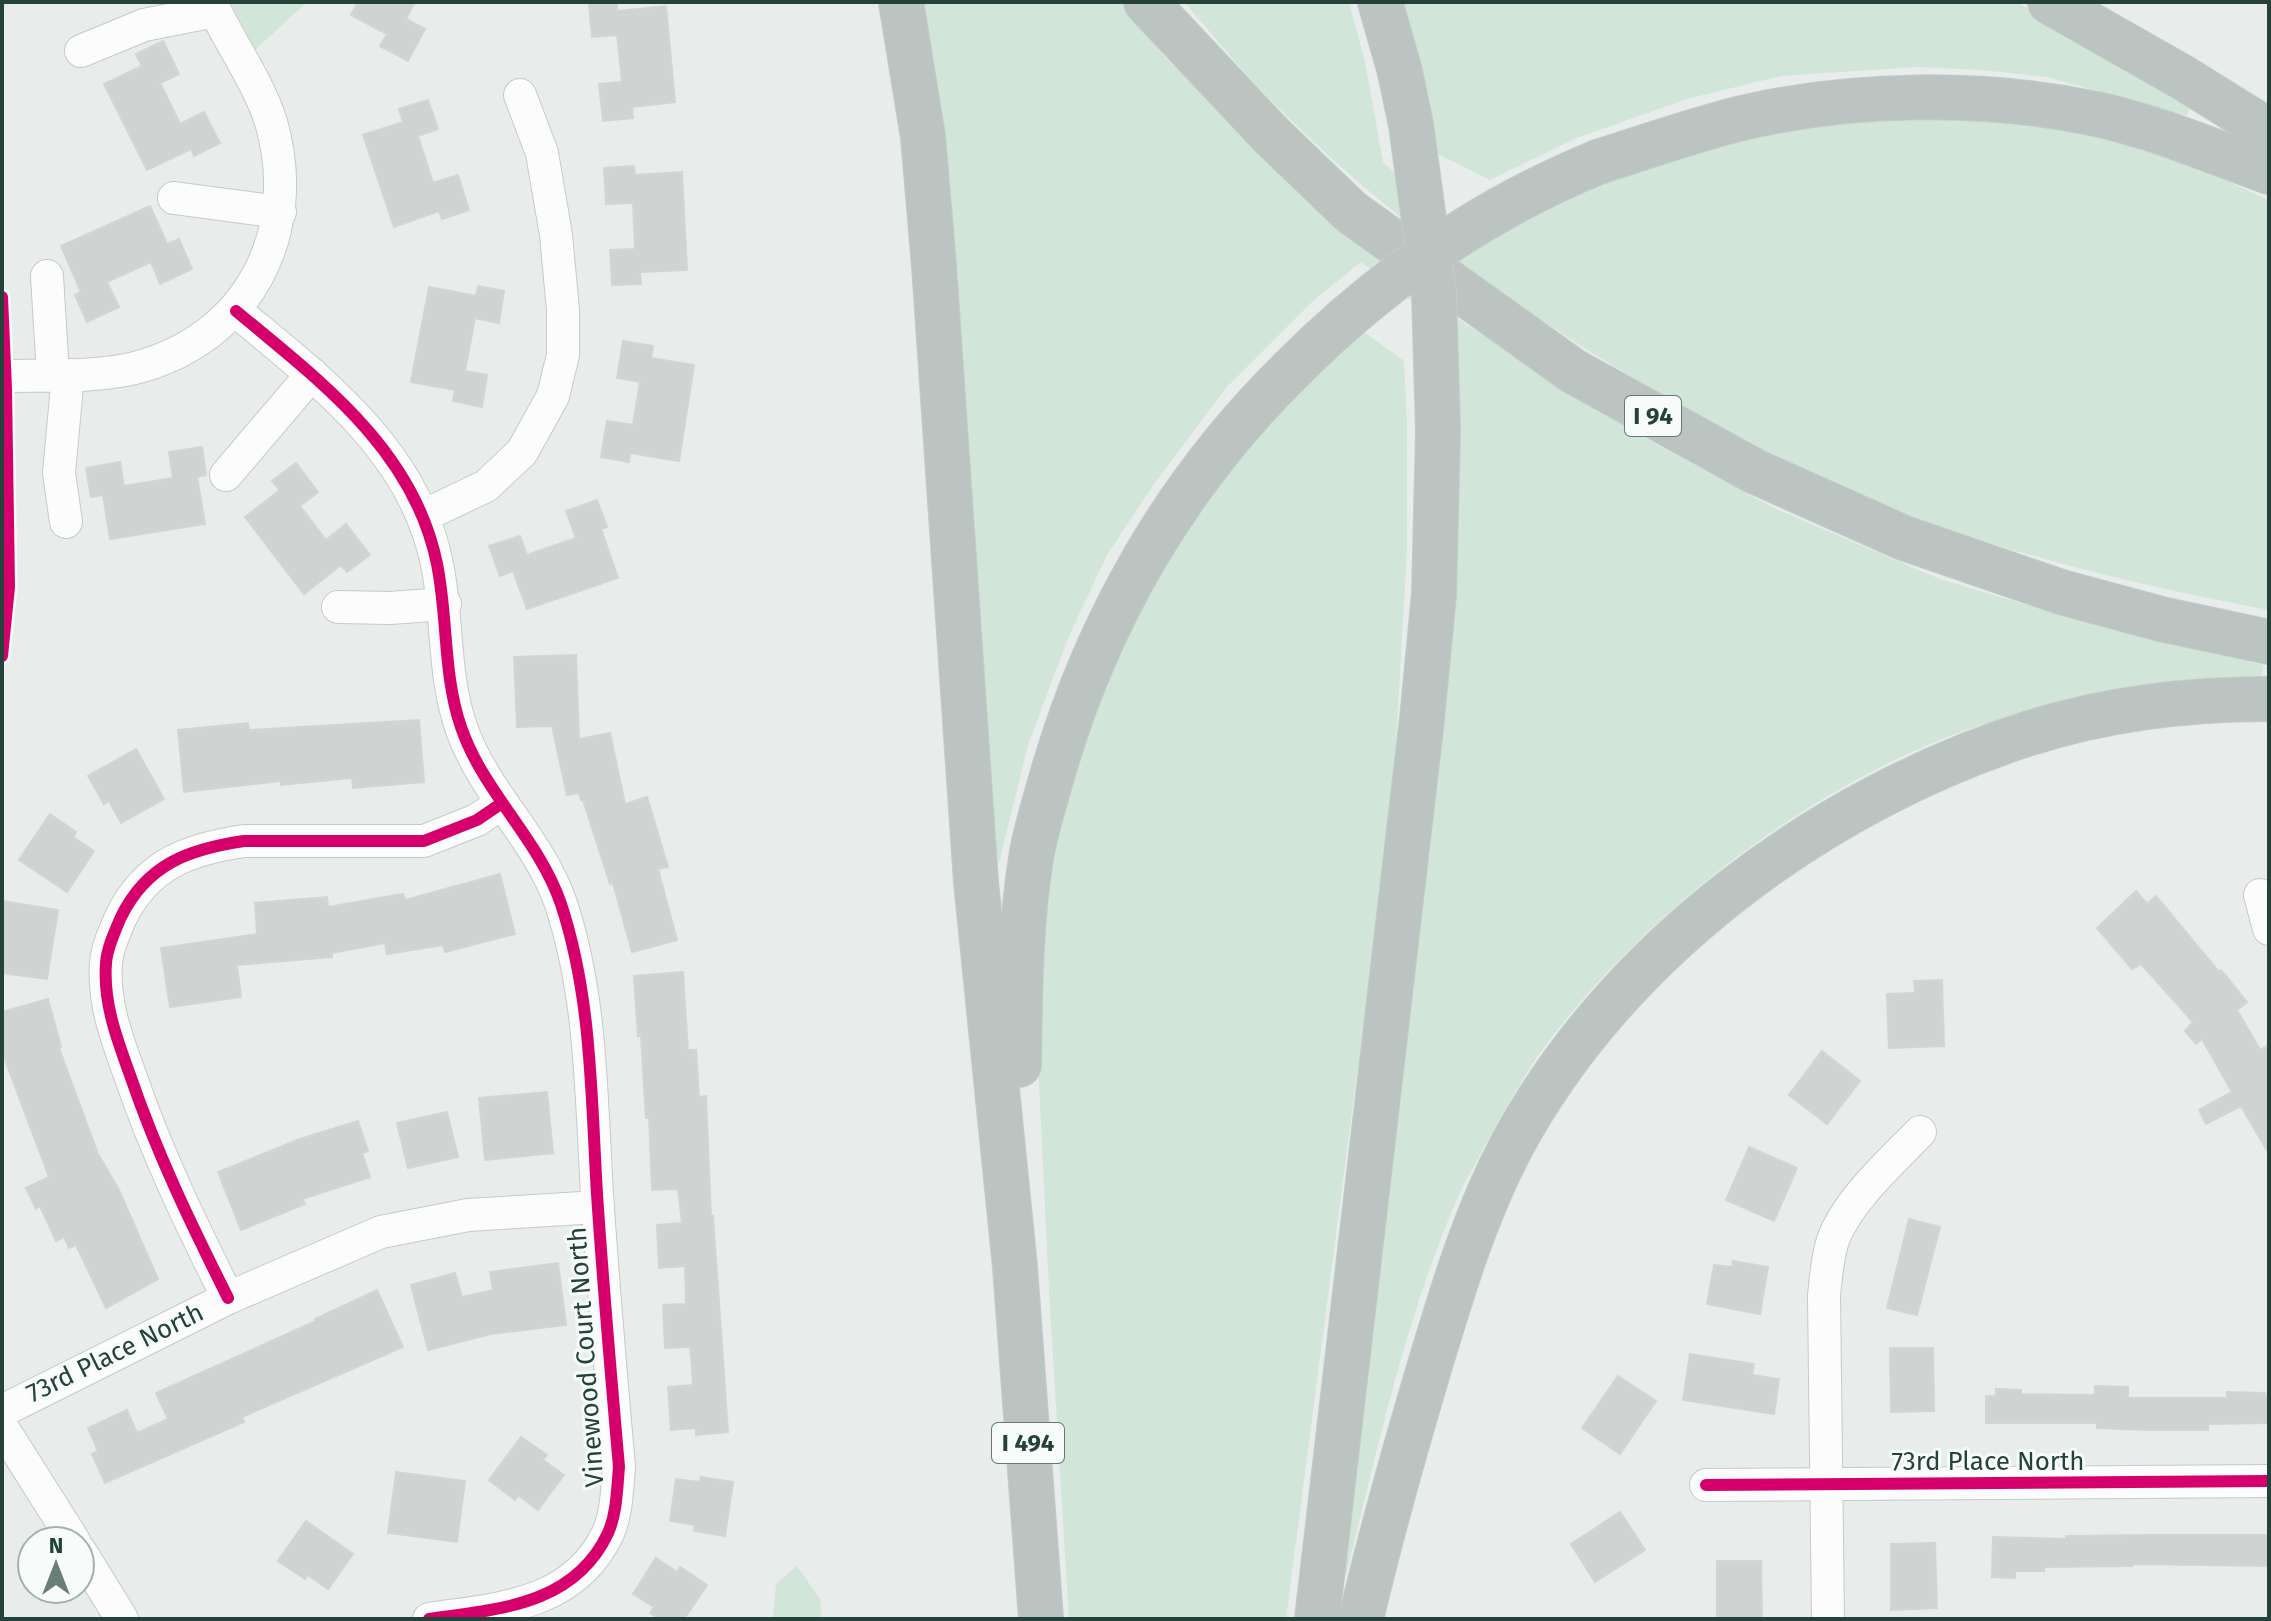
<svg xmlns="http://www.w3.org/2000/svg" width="2271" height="1621" font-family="'Fira Sans',sans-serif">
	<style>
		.green { fill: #d1e6d8 }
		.building { fill: #cfd4d2; stroke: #d1d6d4; stroke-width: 2 }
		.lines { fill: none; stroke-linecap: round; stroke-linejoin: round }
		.minor-casing { stroke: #c5cac8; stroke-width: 34 }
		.highway-casing { stroke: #c3ccc9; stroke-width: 46 }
		.minor { stroke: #fcfcfc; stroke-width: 32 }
		.highway { stroke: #bcc4c2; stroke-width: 44 }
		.highway-bridge-casing { stroke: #c3ccc9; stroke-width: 46; stroke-linecap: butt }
		.highway-bridge { stroke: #bcc4c2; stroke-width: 44 }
		.cycleway-casing { stroke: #f7fbf9; stroke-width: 17 }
		.cycleway { stroke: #d6006c; stroke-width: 12 }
		.labels { text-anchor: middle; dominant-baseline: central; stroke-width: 6; stroke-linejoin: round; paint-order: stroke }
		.shield { fill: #f7fbf9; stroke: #637a73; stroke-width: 2 }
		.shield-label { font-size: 24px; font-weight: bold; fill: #24423a }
		.street-label { font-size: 26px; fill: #24423a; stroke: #f7fbf9 }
	</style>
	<rect width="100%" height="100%" fill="#e8edeb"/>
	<g class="green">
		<polygon points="230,2 307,2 255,50"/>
		<path d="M920 2H1121L1165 57 1293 183 1444 310 1634 432 1776 509 1940 579 2081 621 2263 665 2262 678C2218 682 2164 681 2121 690 2052 704 1977 722 1912 752 1773 815 1633 927 1542 1050 1521 1080 1502 1115 1484 1147 1476 1164 1465 1180 1458 1197 1405 1318 1378 1448 1346 1575L1338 1573 1445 326 1361 262 1314 300 1225 389 1154 484 1107 555 1069 636 1028 745 999 863H988Z"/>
		<path d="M1184 2H1349L1365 62 1383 162 1471 241 1603 174 1781 128 1889 116 1993 121 2090 134 2184 161 2269 200V610C2156 589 2044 563 1935 525 1823 486 1716 429 1615 367 1486 288 1361 195 1255 84 1231 58 1208 29 1184 2Z"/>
		<polygon points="1391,2 2017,2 2190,104 2187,116 2047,77 1981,70 1916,67 1781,76 1687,99 1577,138 1490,180 1425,148"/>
		<polygon points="1356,326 1404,361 1407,422 1407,550 1393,797 1286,1619 1069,1619 1050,1310 1038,1063 1029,999 1057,804 1154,566 1257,421"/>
		<polygon points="797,1566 820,1599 822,1619 773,1619 776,1584"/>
	</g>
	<g class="building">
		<polygon points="358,2 415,2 406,19 425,29 408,61 380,46 387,34 351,15"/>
		<polygon points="617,2 617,11 666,6 675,102 632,107 633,118 603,121 599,84 622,82 617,35 592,37 589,4"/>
		<polygon points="163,41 179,74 160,83 180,124 204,112 220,143 194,156 191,149 147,170 104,84 142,66 136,54"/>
		<polygon points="428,100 438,129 418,136 433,183 458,175 469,210 442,219 439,211 394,227 363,135 403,122 399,109"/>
		<polygon points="634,166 635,175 682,172 687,270 640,272 641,284 612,285 610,250 635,249 633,203 606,204 604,168"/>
		<polygon points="150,206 167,244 179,239 192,269 160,284 151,262 107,282 119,307 87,322 75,295 81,292 61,246"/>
		<polygon points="478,286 504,291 499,323 475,318 465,371 487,375 482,407 453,401 455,390 411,382 429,287 476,296"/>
		<polygon points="623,341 653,346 651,358 694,365 679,461 630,453 629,462 601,457 607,421 633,425 640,382 617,378"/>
		<polygon points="202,447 206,475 197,477 205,524 110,539 103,495 91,497 86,468 120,462 124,486 173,478 169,452"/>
		<polygon points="296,463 318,492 300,506 326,540 346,524 370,555 347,572 341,565 304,594 245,517 280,490 272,481"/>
		<polygon points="597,500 607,527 601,529 618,578 527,609 513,571 500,576 489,546 520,536 527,555 576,538 566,511"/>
		<polygon points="576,655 579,739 610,733 625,804 647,797 668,867 658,869 677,940 632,952 613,883 610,884 583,800 581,800 579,793 567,795 552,726 517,727 514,657"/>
		<polygon points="419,720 424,782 353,788 352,778 281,785 281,781 184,792 178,730 248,723 249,730"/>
		<polygon points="136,749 164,799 121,823 109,801 104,804 88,776"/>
		<polygon points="50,814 76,832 73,837 94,851 67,892 19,860"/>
		<polygon points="500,874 515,934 445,952 443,945 387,954 385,943 332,953 332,957 237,965 241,997 170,1007 161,948 257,934 255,903 327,897 328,907 403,894 405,900"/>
		<polygon points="2136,891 2147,904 2156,896 2219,972 2221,970 2247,1002 2237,1010 2260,1050 2269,1045 2269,1154 2241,1106 2206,1124 2199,1110 2232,1092 2202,1039 2196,1044 2185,1031 2193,1022 2141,964 2132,969 2097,928"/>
		<polygon points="2,901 58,910 47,979 2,973"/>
		<polygon points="683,972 688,1050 696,1050 699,1097 706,1096 711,1216 713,1216 728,1432 696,1435 696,1428 671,1430 668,1387 693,1385 692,1368 690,1347 665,1348 663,1305 686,1304 685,1266 659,1268 657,1225 682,1223 678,1189 652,1190 649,1118 646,1118 641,1036 638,1036 634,976"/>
		<polygon points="1942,980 1944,1046 1889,1048 1887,994 1915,993 1914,981"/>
		<polygon points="48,999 61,1047 59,1048 98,1154 119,1190 158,1279 106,1308 76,1245 69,1248 64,1237 56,1241 40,1206 36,1209 26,1188 49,1177 8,1068 2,1048 2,1012"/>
		<polygon points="1822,1051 1860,1081 1827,1124 1789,1095"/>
		<polygon points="547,1092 553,1153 485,1160 479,1098"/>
		<polygon points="447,1112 458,1157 408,1168 397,1123"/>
		<polygon points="358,1121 368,1151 362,1153 370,1177 302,1199 305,1204 241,1230 218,1172 300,1139"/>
		<polygon points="1749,1147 1797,1168 1774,1221 1726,1200"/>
		<polygon points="1909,1219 1940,1227 1917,1315 1887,1308"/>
		<polygon points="1733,1261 1768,1267 1760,1314 1707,1304 1714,1265 1732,1267"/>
		<polygon points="558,1263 566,1325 491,1334 428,1350 411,1285 455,1273 462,1297 493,1290 490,1272"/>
		<polygon points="377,1290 403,1347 242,1417 244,1422 105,1483 92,1454 98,1451 88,1428 127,1410 137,1433 168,1419 156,1393 316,1321 315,1319"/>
		<polygon points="1890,1348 1933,1348 1934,1411 1891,1412"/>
		<polygon points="1690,1354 1754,1364 1752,1375 1779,1379 1774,1414 1683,1400"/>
		<polygon points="1618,1376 1656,1401 1620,1454 1582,1428"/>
		<polygon points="2095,1386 2128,1387 2128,1398 2227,1398 2227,1392 2265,1393 2264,1396 2269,1396 2269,1423 2208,1424 2208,1430 2148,1430 2097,1428 2097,1423 1986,1423 1986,1396 1996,1396 1996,1389 2021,1390 2021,1394 2095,1395"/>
		<polygon points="521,1437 547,1455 543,1460 564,1475 538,1510 518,1495 515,1500 489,1480"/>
		<polygon points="396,1472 465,1481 457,1542 388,1533"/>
		<polygon points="701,1477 733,1482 725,1536 694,1531 695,1525 670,1521 676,1479 700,1482"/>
		<polygon points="1620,1512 1645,1550 1595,1582 1571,1544"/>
		<polygon points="306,1521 353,1554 328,1589 308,1575 305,1579 278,1561"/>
		<polygon points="2150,1535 2269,1535 2269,1566 2132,1564 2132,1566 2044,1567 2044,1571 2015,1571 2015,1578 1992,1577 1993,1537 2066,1539 2066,1536"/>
		<polygon points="1935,1543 1937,1608 1891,1610 1891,1544"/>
		<polygon points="656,1558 677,1572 680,1567 707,1585 684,1619 660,1619 650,1613 654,1607 633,1594"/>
		<polygon points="1717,1561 1761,1561 1762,1619 1717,1619"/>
	</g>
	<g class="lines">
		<g class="minor-casing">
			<g id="minor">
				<polyline points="81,51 144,25 215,11"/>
				<polyline points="174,198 280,212"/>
				<polyline points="47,276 53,375"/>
				<path d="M236 311C320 381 414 450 437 564 448 618 443 675 461 727 483 792 539 839 561 904 592 998 591 1096 597 1194 603 1285 611 1376 619 1467 617 1488 617 1513 608 1533 574 1606 497 1609 429 1619"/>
				<path d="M2 376C46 375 93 378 135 368 249 339 303 232 271 122 259 83 228 40 211 2"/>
				<polyline points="226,475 312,374"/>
				<polyline points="425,515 486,486 522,452 553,396 563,355 563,310 556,235 542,153 520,95"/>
				<polyline points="66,522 59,473 68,375"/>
				<polyline points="338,607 390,608 445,604"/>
				<polyline points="2260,895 2269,929"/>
				<path d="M228 1298C191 1224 157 1154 130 1075 117 1039 103 1003 106 963 107 948 115 931 121 917 147 864 189 849 244 841H424L477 820 502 803"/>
				<polyline points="2,1411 228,1298 381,1232 468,1215 598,1207"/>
				<polyline points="2,1427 74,1541"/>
				<polyline points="1706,1485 2269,1481"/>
				<polyline points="80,1551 122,1619"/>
				<path d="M1828 1619 1824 1296C1826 1277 1827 1258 1833 1240 1848 1200 1891 1162 1920 1132"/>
			</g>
		</g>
		<g class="highway-casing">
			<g id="highway">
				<polyline points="901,2 923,137 934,266 976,882 1015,1267 1041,1619"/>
				<polyline points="1146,2 1270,134 1351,212 1573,371 1754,471 1904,538 2061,592 2161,619 2269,642"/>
				<polyline points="1380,2 1400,72"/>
				<polyline points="2050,2 2182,77 2269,131"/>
				<path d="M1598 162C1645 147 1691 131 1738 119 1850 92 1983 90 2096 114 2156 127 2212 151 2269 172"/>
				<path d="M1019 1065C1020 993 1020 923 1032 852 1037 826 1045 801 1052 776 1096 622 1176 483 1290 371"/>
				<polyline points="1317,1619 1422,719 1434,594 1438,431"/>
				<path d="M1361 1619C1381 1533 1405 1449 1430 1365 1453 1289 1475 1215 1512 1145 1616 951 1822 799 2030 733 2106 709 2190 699 2269 699"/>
			</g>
		</g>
		<use href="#minor" class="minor"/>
		<use href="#highway" class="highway"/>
		<g class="highway-bridge-casing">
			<g id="highway-bridge">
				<polyline points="1400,72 1411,125 1434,293 1438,431"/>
				<path d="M1290 371C1379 281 1481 210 1598 162"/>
			</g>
		</g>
		<use href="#highway-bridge" class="highway-bridge"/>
		<g class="cycleway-casing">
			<g id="cycleway">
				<polyline points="2,297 6,389 9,587 2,656"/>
				<path d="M236 311C320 381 414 450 437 564 448 618 443 675 461 727 483 792 539 839 561 904 592 998 591 1096 597 1194 603 1285 611 1376 619 1467 617 1488 617 1513 608 1533 574 1606 497 1609 429 1619"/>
				<path d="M228 1298C191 1224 157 1154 130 1075 117 1039 103 1003 106 963 107 948 115 931 121 917 147 864 189 849 244 841H424L477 820 502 803"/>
				<polyline points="1706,1485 2269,1481"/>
			</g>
		</g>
		<use href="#cycleway" class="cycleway"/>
	</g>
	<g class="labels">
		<g class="shield">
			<rect x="1625" y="396" width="56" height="40" rx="6"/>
			<rect x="992" y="1423" width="72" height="40" rx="6"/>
		</g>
		<g class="shield-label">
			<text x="1653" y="416">I 94</text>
			<text x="1028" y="1443">I 494</text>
		</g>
		<g class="street-label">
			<text transform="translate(115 1353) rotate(-26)">73rd Place North</text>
			<text transform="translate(586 1357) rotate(-94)">Vinewood Court North</text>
			<text x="1988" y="1461">73rd Place North</text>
		</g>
	</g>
	<rect width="2271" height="1621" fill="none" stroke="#24423a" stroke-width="8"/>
	<g transform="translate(56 1565)"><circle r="38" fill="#f7fbf9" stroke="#a3b1ad" stroke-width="2"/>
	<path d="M0-6L14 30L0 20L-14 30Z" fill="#697e78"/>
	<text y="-12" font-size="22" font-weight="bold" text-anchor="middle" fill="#24423a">N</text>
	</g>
</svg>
